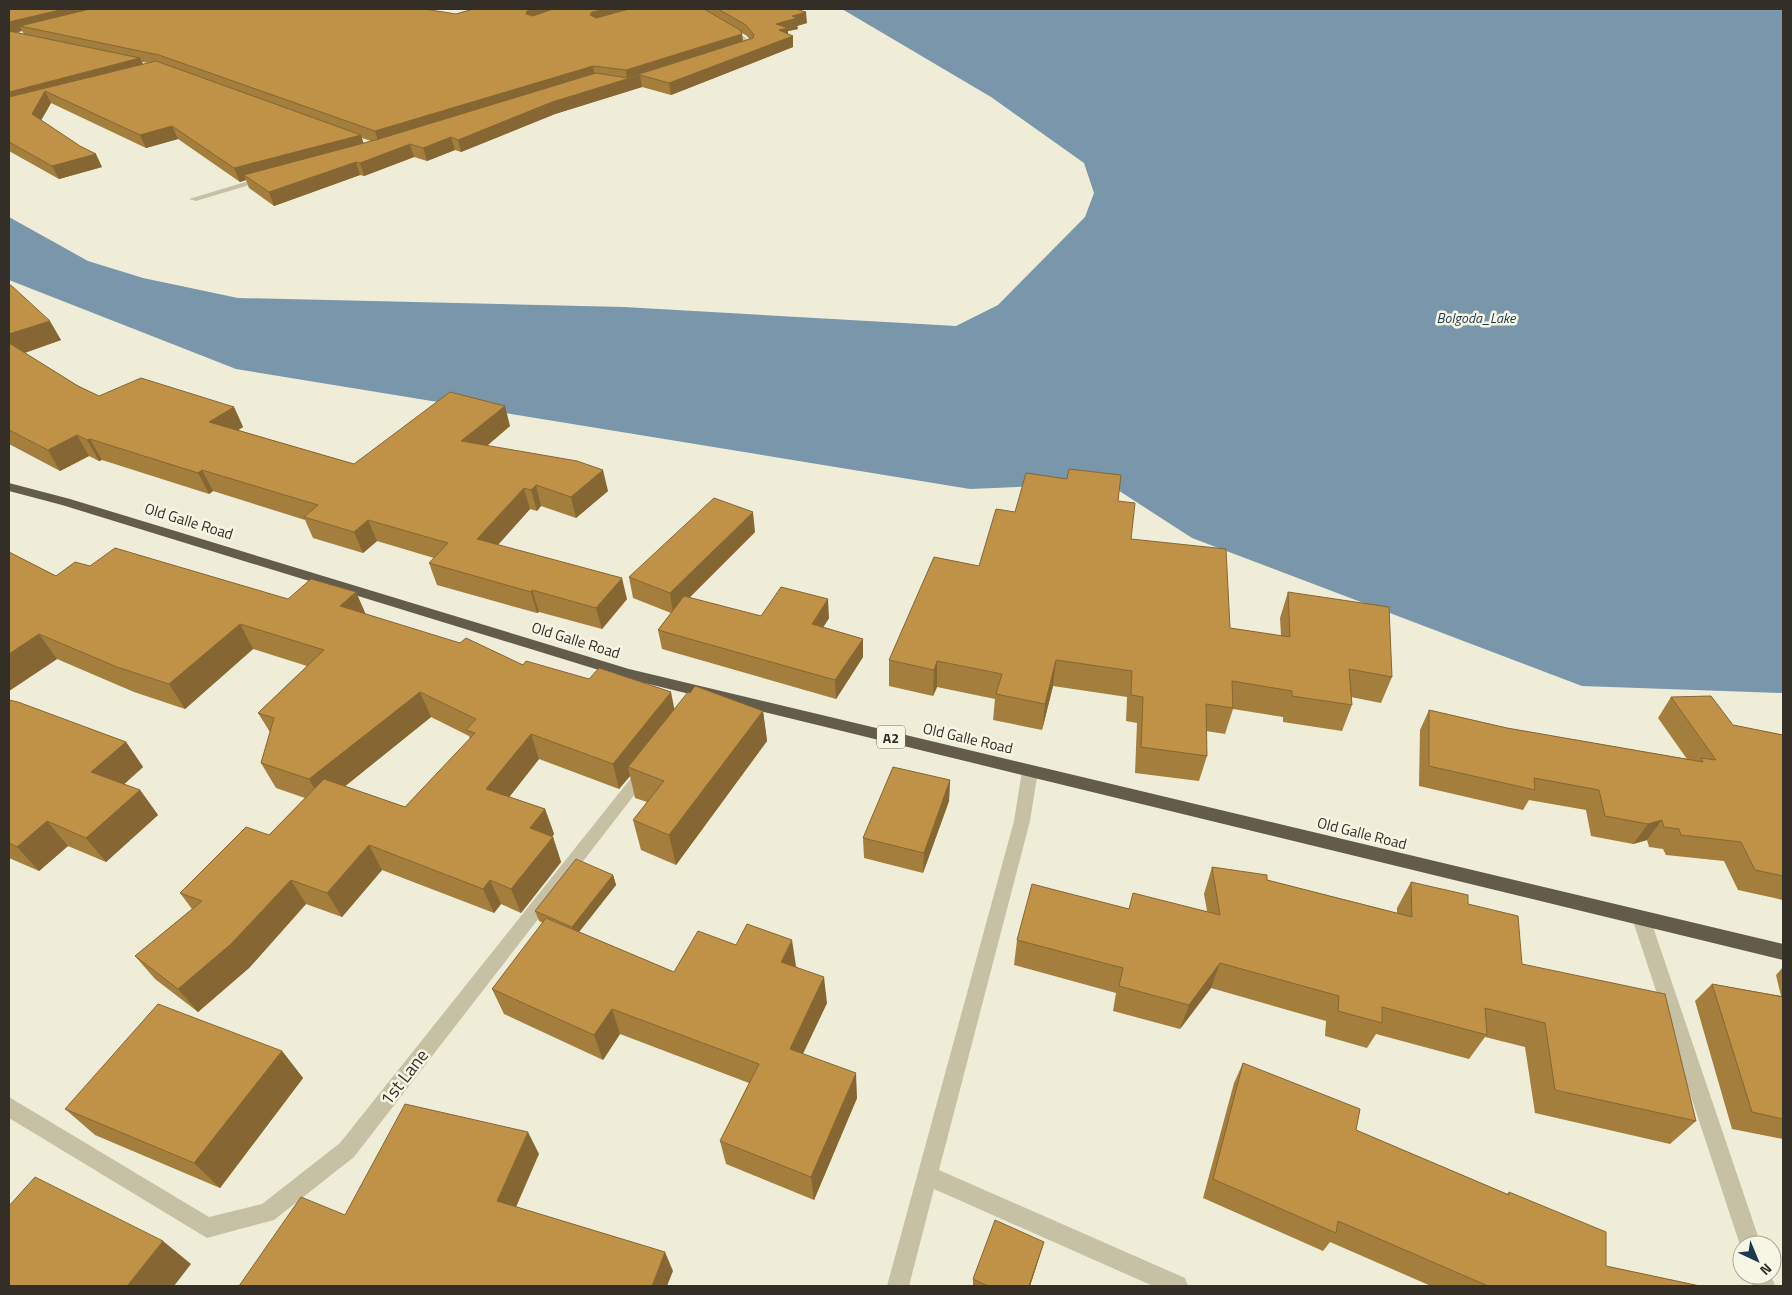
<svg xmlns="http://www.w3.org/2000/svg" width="1792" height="1295" font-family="'Titillium Web',sans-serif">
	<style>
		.water { fill: #7996aa }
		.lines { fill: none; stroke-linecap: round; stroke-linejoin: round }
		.minor { fill: #c6c1a5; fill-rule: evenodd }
		.trunk { fill: #645c4a; fill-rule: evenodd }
		.wall { fill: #a47e3d; fill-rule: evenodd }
		.shaded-wall { fill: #866632 }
		.building { fill: #bf9247; stroke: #866632 }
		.labels { text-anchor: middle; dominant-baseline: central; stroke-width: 5; stroke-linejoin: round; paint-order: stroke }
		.far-water-label { font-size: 14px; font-style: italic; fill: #1e3a51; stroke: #f7f6e4 }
		.shield { fill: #f7f6e4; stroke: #6e6b5f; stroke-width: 1 }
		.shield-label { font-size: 14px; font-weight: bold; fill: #332f26 }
		.street-label { font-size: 15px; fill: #332f26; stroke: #f7f6e4 }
		.near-street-label { font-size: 18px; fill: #332f26; stroke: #f7f6e4 }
	</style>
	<rect width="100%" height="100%" fill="#efedd8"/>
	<polygon class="water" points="842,9 1783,9 1783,693 1582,686 1192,538 1107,483 970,489 236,369 9,280 9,217 88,261 143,278 238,298 624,307 956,326 998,305 1085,217 1094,193 1084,163 991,97"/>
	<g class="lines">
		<g class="minor">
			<polygon points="691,9 698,9 746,38 753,47 739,51 739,49 746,46 742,40"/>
			<polygon points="262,177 269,179 196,201 189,199"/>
			<polygon points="1030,765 1035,767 1038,771 1030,821 939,1170 1185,1278 1188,1286 1153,1286 934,1189 909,1286 887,1286 1014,821 1022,771 1025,767"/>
			<polygon points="644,766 649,768 652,772 649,776 354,1157 274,1220 207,1238 9,1118 9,1097 209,1217 262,1204 340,1143 639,768"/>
			<polygon points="1641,911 1647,913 1650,918 1761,1245 1742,1245 1742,1251 1632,918 1635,913"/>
			<polygon points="1749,1275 1771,1275 1775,1286 1753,1286"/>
		</g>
		<polygon class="trunk" points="9,483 70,499 629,669 1783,944 1783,960 628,679 62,505 9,491"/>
	</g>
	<g class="wall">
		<path d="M9 9 456 14 473 9H796L807 23 797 26 798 29 788 31V34L793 36V47L671 95 642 87 555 114 461 152 455 150 427 161 414 157 364 176 360 175 274 206 249 188 246 180 240 182 178 139 146 148 51 103 41 120 102 167 59 179 9 151ZM22 31 24 34 17 32ZM742 33 747 36 749 39 743 41ZM142 62 149 63 143 64ZM362 138 371 141 363 143Z"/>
		<polygon points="9,284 61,340 25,353 78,386 99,396 234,407 243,427 238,430 354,464 510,426 487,446 608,491 576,518 541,506 537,511 530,509 498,545 627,599 602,629 539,612 537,613 437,585 429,563 434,558 377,541 363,553 313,538 305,520 213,491 209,494 102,460 99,461 89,456 60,471 9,444"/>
		<polygon points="1118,501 1131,539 1230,628 1281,636 1280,618 1288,592 1392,677 1381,703 1351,697 1352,705 1342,731 1283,722 1283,717 1233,709 1225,734 1206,731 1207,756 1199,781 1135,773 1137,723 1126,721 1127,697 1053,686 1042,730 993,720 995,699 937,687 933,696 889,686 889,660 979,566 1015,512"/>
		<polygon points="755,532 689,598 761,616 829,618 823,627 863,639 863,657 836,699 662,649 658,630 671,613 633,598 629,577"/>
		<path d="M9 552 56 576 90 566 288 599 356 592 365 614 523 665 675 709 763 711 767 741 676 865 641 850 633 820 647 802 635 798 630 776 619 789 539 759 509 797 545 809 554 834 552 837H553L561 862 521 913 501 904 494 913 382 870 342 917 306 904 249 968 198 1012 155 979 135 956 192 909 180 893 269 835 305 798 276 788 261 763 270 732 258 713 307 666 253 649 185 709 134 692 57 659 9 691ZM431 717 469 736 470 739 405 807 345 786Z"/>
		<polygon points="1671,697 1733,725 1783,735 1783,900 1738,890 1724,861 1666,855 1663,849 1649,847 1647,840 1633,844 1591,836 1586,810 1529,800 1523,810 1419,786 1420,730 1429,710 1507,728 1687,759 1658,718"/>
		<polygon points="9,700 126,742 143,767 124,784 140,790 158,815 106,862 68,846 39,871 9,858"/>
		<polygon points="950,780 949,801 923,873 864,858 863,838"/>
		<polygon points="1212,867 1267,880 1397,913 1397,908 1411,882 1468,904 1522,964 1696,1121 1670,1144 1535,1113 1525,1047 1485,1037 1469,1059 1376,1034 1367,1048 1325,1036 1326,1021 1211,988 1180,1029 1113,1011 1116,993 1014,965 1017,940 1129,909 1207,911 1204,894"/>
		<polygon points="613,875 616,885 579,932 674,972 796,966 827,1003 803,1054 857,1098 814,1200 726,1164 720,1141 749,1083 620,1034 603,1060 504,1014 492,989 543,923 539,921 535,911"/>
		<polygon points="1783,967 1783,1139 1732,1129 1695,1001 1712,984 1781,996 1776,975"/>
		<polygon points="282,1051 303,1078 220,1188 95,1135 65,1109"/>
		<polygon points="1243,1063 1356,1130 1507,1194 1509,1192 1606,1266 1700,1286 1431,1286 1330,1242 1323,1251 1203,1198 1234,1083"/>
		<polygon points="1044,1242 1030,1286 973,1286 973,1279"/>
	</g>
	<g class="shaded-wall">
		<polygon points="64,9 113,9 20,26 22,31 9,34 9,22"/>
		<polygon points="535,9 567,9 529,22 526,14 527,11"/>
		<polygon points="605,9 646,9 592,25 590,15 592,12"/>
		<polygon points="806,12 807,23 797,26 798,29 788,31 788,38 793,36 793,47 671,95 669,83 780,41 776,24 792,16"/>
		<polygon points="742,34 743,45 640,75 642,87 555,114 461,152 458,140 552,102 627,79 626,70"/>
		<polygon points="140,58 145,69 45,91 51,103 38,126 32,114 9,101 9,92"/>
		<polygon points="593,66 595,78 379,144 375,131"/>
		<polygon points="172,126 178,139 146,148 140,135"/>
		<polygon points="361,135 365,148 244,175 246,180 240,182 234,168"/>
		<polygon points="451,137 455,150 427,161 423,148"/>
		<polygon points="410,144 414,157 364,176 360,163"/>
		<polygon points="96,154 102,167 59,179 52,166"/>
		<polygon points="356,162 360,175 274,206 269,192"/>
		<polygon points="50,321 61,340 12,357 9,352 9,334"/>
		<polygon points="505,406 510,426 467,462 461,441"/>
		<polygon points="234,407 243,427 219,442 209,422"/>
		<polygon points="77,435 89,456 60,471 48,450"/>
		<polygon points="90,439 102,460 99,461 87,440"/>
		<polygon points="202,470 213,491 209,494 198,473"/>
		<polygon points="603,470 608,491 576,518 571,497"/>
		<polygon points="536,485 541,506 537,511 531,490"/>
		<polygon points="524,488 530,509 484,560 477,539"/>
		<polygon points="753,512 755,532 673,614 670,593"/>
		<polygon points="368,520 377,541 363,553 354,532"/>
		<polygon points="622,578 627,599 602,629 596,608"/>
		<polygon points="532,590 539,612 537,613 531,592"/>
		<polygon points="356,592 367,617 340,606"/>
		<polygon points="828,599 829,618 814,642 812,624"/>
		<polygon points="240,624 253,649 185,709 169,684"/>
		<polygon points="39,634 57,659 9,691 9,654"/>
		<polygon points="863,639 863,657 836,699 835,680"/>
		<polygon points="1056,660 1053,686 1042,730 1045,704"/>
		<polygon points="937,661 937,687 933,696 934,670"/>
		<polygon points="420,692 431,717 323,804 309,779"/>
		<polygon points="671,692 676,717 628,767 630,776 619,789 613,764"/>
		<polygon points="763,711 767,741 676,865 669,835"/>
		<polygon points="531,734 539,759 496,814 486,789"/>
		<polygon points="126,742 143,767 110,797 91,772"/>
		<polygon points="950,780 949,801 923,873 924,853"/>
		<polygon points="140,790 158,815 106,862 86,838"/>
		<polygon points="545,809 554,834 539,853 530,828"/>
		<polygon points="1662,820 1647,840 1633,844 1648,824"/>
		<polygon points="47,821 68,846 39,871 17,847"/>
		<polygon points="553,837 561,862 521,913 511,889"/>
		<polygon points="369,845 382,870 342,917 327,893"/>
		<polygon points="613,875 616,885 575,937 572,927"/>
		<polygon points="291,880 306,904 249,968 198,1012 178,989"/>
		<polygon points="490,880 501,904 494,913 483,889"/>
		<polygon points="792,940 796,966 785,988 781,962"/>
		<polygon points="1220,963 1211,988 1180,1029 1189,1005"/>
		<polygon points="824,977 827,1003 793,1074 790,1049"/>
		<polygon points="612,1009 620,1034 603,1060 594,1035"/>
		<polygon points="282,1051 303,1078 220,1188 194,1163"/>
		<polygon points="856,1073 857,1098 814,1200 811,1177"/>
		<polygon points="528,1132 539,1154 510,1221 497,1201"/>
		<polygon points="163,1241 191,1264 174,1286 127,1286"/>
		<polygon points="1044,1242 1030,1286 1029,1286"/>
		<polygon points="665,1252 673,1271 667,1286 652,1286"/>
	</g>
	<g class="building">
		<polygon points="9,9 64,9 9,22"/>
		<polygon points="90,9 424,9 456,14 473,9 535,9 527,11 526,14 533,16 553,9 605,9 592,12 590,15 596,18 629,9 704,9 740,30 742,34 626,70 593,66 375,131 159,55 20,26"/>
		<polygon points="718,9 796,9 806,12 792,16 797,18 776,24 788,28 779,30 793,36 669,83 640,75 552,102 458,140 451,137 423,148 410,144 360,163 356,162 269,192 244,175 379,139 596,73 627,78 753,38 754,35 746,25"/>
		<polygon points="9,31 140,58 9,92"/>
		<polygon points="156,61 361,135 234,168 172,126 140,135 45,91 32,114 80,146 96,154 52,166 9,142 9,97"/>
		<polygon points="9,284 13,287 50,321 9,334"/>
		<polygon points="9,343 78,386 99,396 141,378 234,407 209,422 354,464 450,392 505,406 461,441 577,461 603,470 571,497 536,485 531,490 524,488 477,539 622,578 596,608 532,590 531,592 429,563 448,543 368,520 354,532 304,517 318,505 202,470 198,473 90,439 87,440 77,435 48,450 9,430"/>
		<polygon points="1069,469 1121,475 1118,501 1135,503 1131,539 1226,549 1230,628 1290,637 1288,592 1389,607 1392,677 1349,669 1352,705 1292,696 1292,691 1232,681 1233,708 1206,704 1207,756 1141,747 1143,697 1131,695 1132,671 1056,660 1045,704 996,694 1002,674 937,661 934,670 889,660 934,557 979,566 996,509 1015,512 1026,473 1067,479"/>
		<polygon points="714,498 753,512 670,593 629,577"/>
		<polygon points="115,548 288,599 311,579 356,592 340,606 460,643 466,638 523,665 526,661 589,679 599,668 671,692 613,764 531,734 486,789 545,809 530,828 553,837 511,889 490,880 483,889 369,845 327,893 291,880 231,944 178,989 135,956 202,901 180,893 246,827 269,835 324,779 405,807 475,733 466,730 476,719 420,692 309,779 261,763 274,718 258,713 324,650 240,624 169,684 117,667 39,634 9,654 9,552 56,576 75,562 90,566"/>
		<polygon points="781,587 828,599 812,624 863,639 835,680 658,630 684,596 761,616"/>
		<polygon points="695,686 763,711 669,835 633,820 664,781 628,767 688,692 690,693"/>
		<polygon points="1711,696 1733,725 1783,735 1783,876 1755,870 1741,842 1681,835 1679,829 1664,827 1662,820 1648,824 1605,816 1599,790 1534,778 1535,790 1429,766 1429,710 1507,728 1703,762 1701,758 1716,760 1671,697"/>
		<polygon points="9,700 18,702 126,742 91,772 140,790 86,838 47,821 17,847 9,843"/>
		<polygon points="893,767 950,780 924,853 863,838"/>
		<polygon points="576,859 613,875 572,927 535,911"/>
		<polygon points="1212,867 1267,875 1267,880 1412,917 1411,882 1468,895 1468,904 1518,916 1522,964 1665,994 1696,1121 1555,1090 1545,1023 1485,1008 1487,1035 1382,1007 1382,1023 1338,1011 1339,996 1220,963 1189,1005 1119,986 1123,968 1017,940 1032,884 1129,909 1133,893 1220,915"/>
		<polygon points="546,918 674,972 698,931 736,945 747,924 792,940 781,962 824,977 790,1049 856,1073 811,1177 720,1141 759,1064 612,1009 594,1035 492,989"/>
		<polygon points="1712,984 1783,997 1783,1119 1752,1112"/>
		<polygon points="158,1004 282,1051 194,1163 65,1109"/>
		<polygon points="1243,1063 1360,1109 1356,1130 1509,1195 1509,1192 1606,1232 1606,1266 1700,1286 1488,1286 1338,1221 1336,1233 1213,1179"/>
		<polygon points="405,1104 528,1132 497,1201 665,1252 652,1286 239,1286 301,1197 345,1215"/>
		<polygon points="35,1177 163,1241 127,1286 9,1286 9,1206"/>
		<polygon points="995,1220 1044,1242 1029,1286 988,1286 973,1279"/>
	</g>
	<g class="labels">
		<g class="far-water-label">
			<text x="1476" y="317">Bolgoda_Lake</text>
		</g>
		<rect class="shield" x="877" y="725.5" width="28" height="23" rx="4"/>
		<g class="shield-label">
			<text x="891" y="737">A2</text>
		</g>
		<g class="street-label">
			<text transform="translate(189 521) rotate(17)">Old Galle Road</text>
			<text transform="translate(576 640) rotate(17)">Old Galle Road</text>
			<text transform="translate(968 738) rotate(13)">Old Galle Road</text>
			<text transform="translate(1362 833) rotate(14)">Old Galle Road</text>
		</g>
		<g class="near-street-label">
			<text transform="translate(404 1077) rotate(-52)">1st Lane</text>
		</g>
	</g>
	<rect width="1792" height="1295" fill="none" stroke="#332f26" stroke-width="20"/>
	<g transform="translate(1757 1260) rotate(136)"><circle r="24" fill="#f7f6e4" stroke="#a9a698"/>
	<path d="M0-4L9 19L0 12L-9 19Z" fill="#1e3a51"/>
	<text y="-8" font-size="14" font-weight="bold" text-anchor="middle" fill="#332f26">N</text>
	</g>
</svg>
